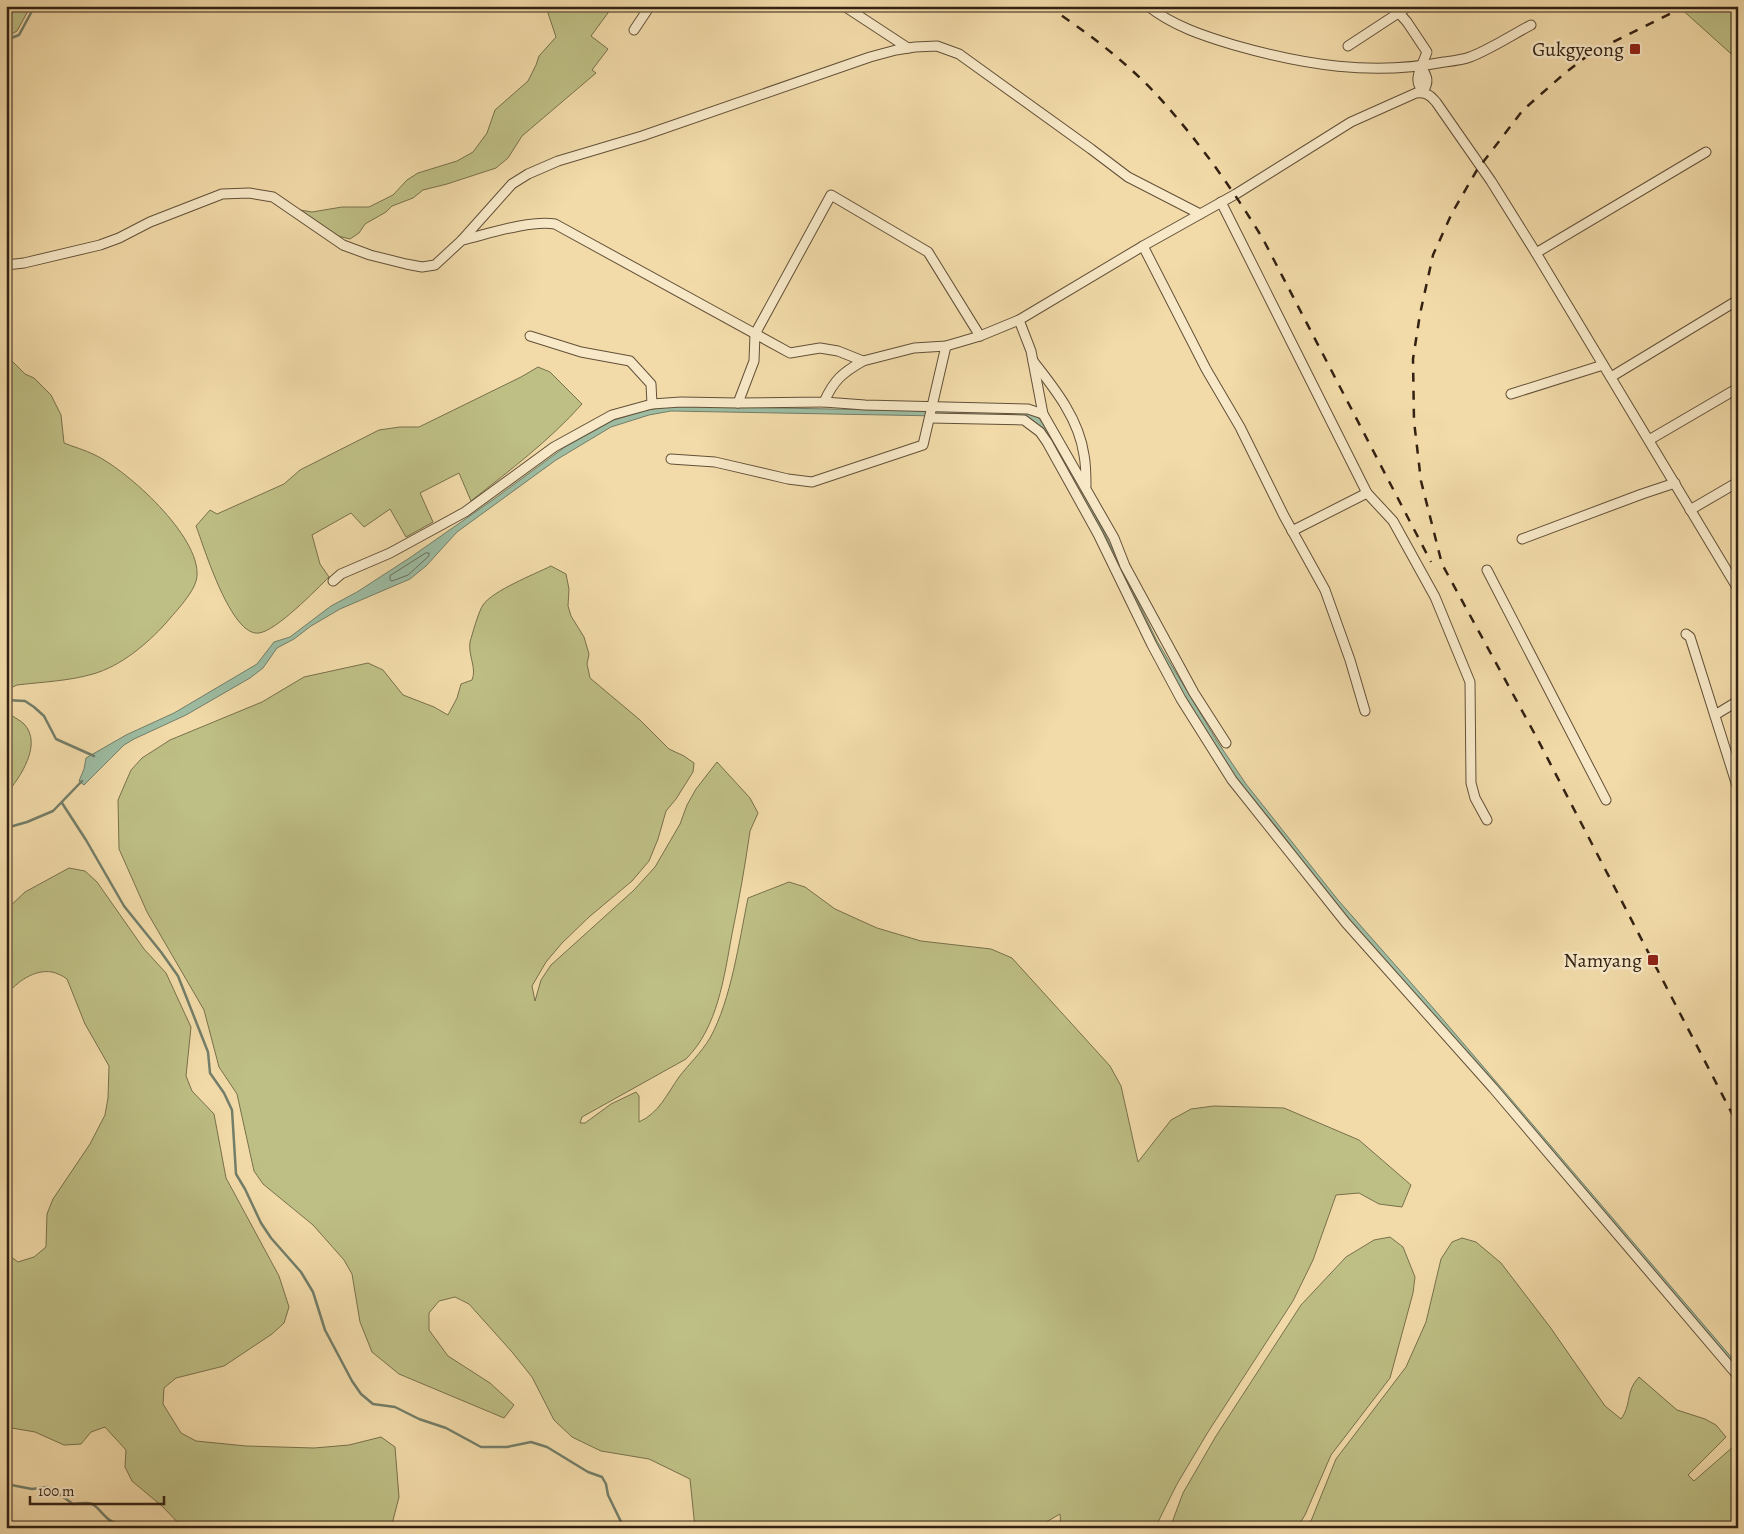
<svg xmlns="http://www.w3.org/2000/svg" width="1744" height="1534" font-family="Alegreya,serif">
	<style>
		.green { fill: #bebf85; stroke: #78704c }
		.water { fill: #9dbca2; stroke: #737e69 }
		.lines { fill: none; stroke-linecap: round; stroke-linejoin: round }
		.shore { stroke: #686e5a; stroke-width: 1 }
		.stream { stroke: #737e69; stroke-width: 2.5 }
		.minor-casing { stroke: #635038; stroke-width: 11 }
		.minor { stroke: #f7e8c7; stroke-width: 9 }
		.rail { stroke: #332113; stroke-width: 2.5; stroke-dasharray: 9 9; stroke-linecap: butt }
		.poi-dot { fill: #8f2418; stroke: #f7e8c7; stroke-width: 2 }
		.labels { text-anchor: middle; dominant-baseline: central; stroke-width: 5; stroke-linejoin: round; paint-order: stroke }
		.poi-label { font-size: 20px; fill: #332113; stroke: #f7e8c7; text-anchor: end }
	</style>
	<rect width="100%" height="100%" fill="#f2dba9"/>
	<filter id="stains"><feTurbulence type="fractalNoise" baseFrequency=".004" numOctaves="4"/><feColorMatrix values="0 0 0 0 .2 0 0 0 0 .09 0 0 0 0 .02 0 0 0 .5 -.17"/></filter>
	<radialGradient id="worn" r=".72"><stop offset=".6" stop-color="#630" stop-opacity="0"/><stop offset="1" stop-color="#630" stop-opacity=".3"/></radialGradient>
	<g class="green">
		<polygon points="6,6 33,6 29,9 17,31 6,37"/>
		<polygon points="548,6 613,6 591,36 608,49 592,70 596,73 522,136 508,158 496,168 447,184 423,190 413,198 392,206 386,212 365,224 359,233 350,239 338,236 300,210 312,212 342,207 369,207 393,195 407,180 418,173 457,161 473,152 487,133 495,110 528,81 536,65 539,56 556,37 547,10"/>
		<polygon points="1678,6 1738,6 1738,60"/>
		<path d="M6 355 25 374 34 378 51 395 61 415 64 443C74 447 85 450 95 455 128 471 200 536 197 576 196 591 176 611 166 623 147 644 121 666 93 674 69 681 42 682 17 685L6 690Z"/>
		<path d="M538 367 550 372 582 404C549 441 510 470 471 501L459 473 420 493 433 522 406 537 390 509 364 527 351 513 312 535 320 564 329 577C316 590 276 631 259 633 231 637 204 547 196 526L210 510 217 514 284 484 300 470 379 430 400 427H419L521 377Z"/>
		<path d="M551 566 566 574 569 589 568 606 571 616 584 637 589 654 587 664 590 678 640 720 669 749 684 756 694 763 693 772 676 799 666 811 658 839 649 861 632 881 589 917 562 943 546 962 532 986 535 1001 541 980 551 965 634 890 655 867 680 824 687 805 696 789 717 762 750 798 758 813 750 831C745 866 739 900 732 934 724 977 718 1027 686 1059L582 1117 580 1123H585L611 1104 636 1092 639 1096V1122C659 1113 667 1094 679 1077 689 1064 701 1053 710 1038 731 1000 739 942 748 898L789 882 805 887 835 909 877 928 921 941 991 949 1012 958 1110 1066 1121 1086 1138 1162 1171 1120 1191 1109 1214 1106 1284 1108 1359 1140 1411 1185 1402 1207 1379 1204 1359 1193 1336 1195 1313 1260 1293 1301 1208 1432 1177 1484 1155 1528H1061L1060 1514 1041 1525 1040 1528H695L690 1479 649 1459 601 1451 572 1437 554 1420 532 1377 512 1352 469 1304 455 1297 439 1301 429 1313V1330L448 1356 490 1383 514 1405 504 1418 399 1374 372 1352 360 1322 352 1274 344 1260 313 1225 263 1184 254 1171 237 1094 219 1067 204 1010 147 912 119 849 118 800 131 770 142 758 170 740 262 702 304 677 368 663 383 670 403 695 434 707 448 715 457 698 461 684 472 680C477 668 468 656 470 642 472 635 479 610 483 605 492 591 535 574 551 566Z"/>
		<path d="M6 715H11C15 718 20 720 24 724 43 744 20 778 6 794Z"/>
		<path d="M69 868 85 871 97 882 144 949 166 973 191 1027 186 1076 192 1091 214 1114 226 1178 279 1276 289 1307 284 1323 272 1334 224 1366 176 1378 164 1388 163 1404 181 1433 196 1441 246 1446 314 1448 349 1445 381 1437 395 1447 399 1497 391 1528H183L163 1507 132 1481 125 1467 126 1450 105 1427 91 1432 81 1444 64 1445 35 1432 6 1427V1253L18 1262 34 1257 46 1247 47 1214 53 1199 90 1144 105 1115 108 1098 109 1066 85 1024 67 979C63 976 57 973 52 972 34 969 17 982 6 995V910L25 892Z"/>
		<path d="M1390 1237 1403 1247 1415 1277 1413 1293 1390 1378 1331 1455 1305 1515 1297 1528 1311 1521 1336 1459 1406 1367 1426 1322 1441 1259 1452 1242 1462 1238 1476 1242 1501 1263 1550 1327 1605 1406 1621 1419C1632 1404 1625 1392 1639 1377L1677 1410 1705 1419 1716 1425 1726 1437 1688 1475 1694 1481 1734 1446 1738 1450V1528H1170L1183 1493 1216 1436 1301 1305 1346 1257 1374 1240Z"/>
	</g>
	<path class="water" d="M674 406C761 408 847 409 934 411 958 412 1021 407 1039 418L1069 466 1103 530 1157 641 1217 741 1246 784 1338 900 1434 1009 1738 1365V1371L1357 930 1313 876 1279 830 1242 786 1219 755 1185 699 1040 429 993 417 671 411 649 415 611 427 556 460 457 532 426 566 410 579 340 609 311 626 294 639 277 648 263 668 250 678 186 715 134 739 124 745 84 785 79 781 84 769 86 758 126 735 174 713 257 664 274 642 290 637 331 606 357 592 411 557 494 499 565 447 614 420 647 410Z"/>
	<g class="lines">
		<polygon class="shore" points="426,553 429,553 429,556 408,575 392,581 390,580 390,576"/>
		<g class="stream">
			<polyline points="6,40 19,35 32,11 39,6"/>
			<polyline points="6,700 25,701 34,707 44,716 56,739 94,756"/>
			<polyline points="62,803 86,840 124,906 161,952 178,976 208,1052 210,1073 224,1093 232,1110 236,1174 245,1189 261,1223 271,1238 301,1272 313,1292 325,1330 352,1381 361,1394 373,1404 395,1407 419,1419 446,1428 481,1447 507,1447 531,1442 547,1447 588,1472 602,1477 606,1484 608,1495 624,1528"/>
			<polyline points="6,828 27,822 53,811 82,781"/>
			<path d="M6 1484 32 1489 47 1487 52 1489 73 1504C97 1501 92 1504 107 1518 113 1524 122 1525 129 1528"/>
		</g>
		<g class="minor-casing">
			<g id="minor">
				<polyline points="844,6 908,48"/>
				<path d="M1148 6C1173 26 1204 36 1234 45 1304 65 1372 76 1444 62 1452 61 1462 60 1470 57 1489 50 1512 35 1531 25"/>
				<path d="M1399 13 1407 22 1427 52 1421 67C1428 77 1429 82 1423 92 1416 83 1417 77 1421 67"/>
				<polyline points="634,30 650,6"/>
				<polyline points="1348,46 1409,6"/>
				<polyline points="1221,202 1367,493 1393,521 1435,597 1470,682 1471,783 1475,798 1487,820"/>
				<path d="M462 240C488 234 529 220 555 224L790 353 820 348 838 351 863 361 914 348 946 346 980 336 1019 320"/>
				<polyline points="1143,246 1206,369 1240,427 1284,516 1325,590 1350,660 1365,711"/>
				<polyline points="1536,253 1706,152"/>
				<polyline points="6,265 24,263 100,245 119,238 150,222 222,194 249,193 273,197 343,245 370,255 406,264 422,267 435,265 462,240 512,184 528,174 558,161 642,136 870,57 896,50 915,47 937,46 959,54 1091,149 1128,177 1200,214"/>
				<polyline points="530,336 581,352 630,361 651,384 652,404"/>
				<path d="M1033 361C1055 389 1079 419 1084 455 1086 465 1086 476 1086 486"/>
				<polyline points="1611,377 1738,300"/>
				<polyline points="1511,394 1603,365"/>
				<polyline points="824,402 865,405 1028,409 1043,414"/>
				<polyline points="738,403 754,361 755,334 831,195 928,252 980,336"/>
				<polyline points="930,418 1024,420 1040,432 1047,442 1098,534 1152,645 1181,699 1232,780 1346,923 1493,1088 1738,1376"/>
				<polyline points="1649,440 1738,388"/>
				<polyline points="671,459 715,462 788,479 812,482 923,445 946,346"/>
				<polyline points="1690,510 1738,482"/>
				<polyline points="1292,531 1367,493"/>
				<polyline points="1522,539 1642,494 1675,483"/>
				<polyline points="1487,570 1606,800"/>
				<path d="M333 581 341 574 390 553 465 512 554 447 612 415 652 404 681 402 738 403 824 402C834 380 842 373 863 361"/>
				<polyline points="1686,634 1690,637 1738,789"/>
				<polyline points="1715,715 1738,701"/>
				<path d="M1226 743 1194 693 1125 566 1114 538 1043 414 1031 351 1019 320 1143 246 1236 194 1351 122 1416 93C1426 92 1430 95 1436 102L1491 181 1536 253 1738 589"/>
			</g>
		</g>
		<use href="#minor" class="minor"/>
		<g class="rail">
			<path d="M1047 6C1086 31 1125 61 1157 95 1197 139 1232 188 1263 239L1431 562"/>
			<polyline points="1686,6 1591,53 1565,73 1523,110 1477,170 1452,213 1433,255 1420,314 1413,359 1414,421 1421,481 1442,564 1538,740 1738,1125"/>
		</g>
	</g>
	<g class="poi-dot">
		<rect x="1629" y="43" width="12" height="12" rx="2.5"/>
		<rect x="1647" y="954" width="12" height="12" rx="2.5"/>
	</g>
	<g class="labels">
		<g class="poi-label">
			<text x="1624" y="49">Gukgyeong</text>
			<text x="1642" y="960">Namyang</text>
		</g>
	</g>
	<rect width="1744" height="1534" fill="none" stroke="#f2dba9" stroke-width="25"/>
	<rect x="8" y="8" width="1729" height="1519" fill="none" stroke="#332113" stroke-width="2.5"/>
	<rect x="12" y="12" width="1719" height="1509" fill="none" stroke="#332113"/>
	<path d="M30 1496v8h134v-8" fill="none" stroke="#332113" stroke-width="2.5"/>
	<text x="38" y="1496" font-size="15" fill="#332113" stroke="#f7e8c7" stroke-width="4" paint-order="stroke">100 m</text>
	<rect width="100%" height="100%" filter="url(#stains)"/>
	<rect width="100%" height="100%" fill="url(#worn)"/>
</svg>
